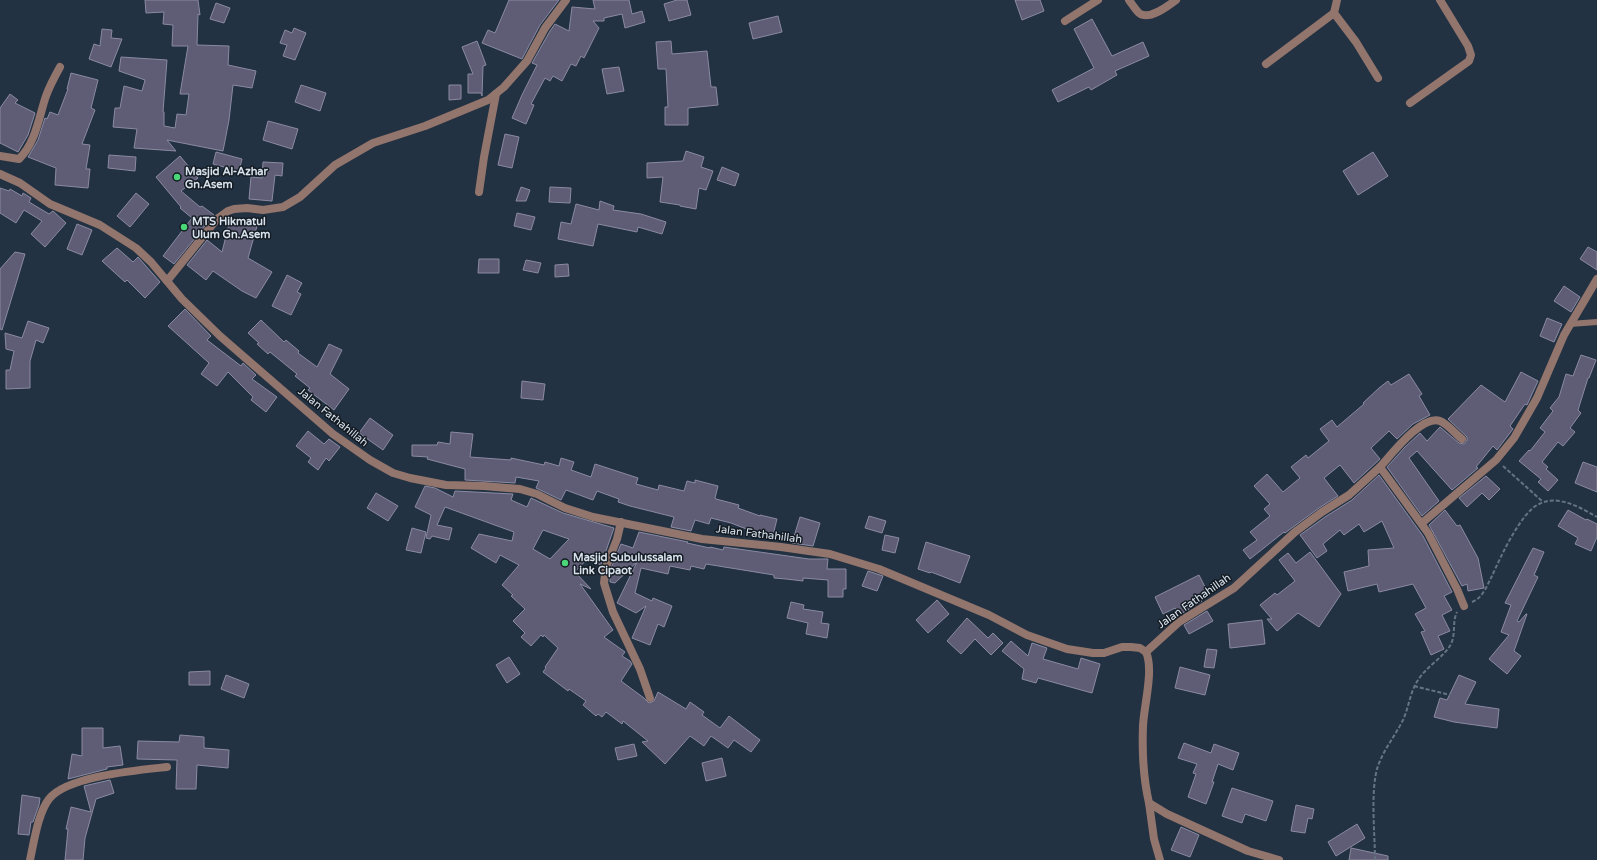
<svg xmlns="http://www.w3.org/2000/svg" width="1597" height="860" font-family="'Varela Round',sans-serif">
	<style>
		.building { fill: #5e5d75; stroke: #8b8aa3; fill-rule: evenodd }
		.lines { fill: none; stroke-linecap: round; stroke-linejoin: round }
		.path { stroke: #667382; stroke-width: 2; stroke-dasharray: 4 2; stroke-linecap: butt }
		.lane { stroke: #92756c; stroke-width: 6 }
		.street { stroke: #92756c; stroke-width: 8 }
		.poi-dot { fill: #4ad778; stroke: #131a21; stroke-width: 1.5 }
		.labels { text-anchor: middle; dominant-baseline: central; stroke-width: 3; stroke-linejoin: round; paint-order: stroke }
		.poi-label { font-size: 11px; font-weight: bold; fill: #d8e2ed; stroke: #131a21; text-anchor: start }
		.street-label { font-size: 11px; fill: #d8e2ed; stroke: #131a21 }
	</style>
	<rect width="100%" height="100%" fill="#233243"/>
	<g class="building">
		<polygon points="145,0 198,0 200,15 198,14 197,45 229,46 228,65 256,71 252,88 233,85 229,120 223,151 167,140 176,151 134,148 137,129 113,127 115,108 120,108 124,86 142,91 145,80 119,71 121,57 167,60 163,112 164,112 164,126 175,128 177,114 186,115 189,94 180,94 188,46 172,46 173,25 163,24 164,12 146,13"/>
		<polygon points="509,0 559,0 540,25 522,59 482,43 488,30 495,33"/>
		<polygon points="593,0 629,0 632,14 642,11 645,22 625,28 622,14 604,18 604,21 593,21 599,28 584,58 581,56 576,66 571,64 562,81 553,76 550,81 545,78 531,104 534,105 526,124 512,118 522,95 537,65 532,63 550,31 555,24 569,31 572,7 595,9"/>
		<polygon points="677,0 687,0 691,15 669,21 664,4"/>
		<polygon points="1015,0 1040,0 1044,11 1022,20"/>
		<polygon points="216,3 230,8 224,23 210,19"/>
		<polygon points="778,16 782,32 753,39 749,23"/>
		<polygon points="1092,19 1112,56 1143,42 1149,56 1115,71 1117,75 1091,90 1089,87 1058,102 1052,90 1094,68 1074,29"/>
		<polygon points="294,28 306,33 295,60 283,56 287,45 280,43 285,30 292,33"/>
		<polygon points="102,29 112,30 111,38 122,39 111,67 89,59 94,44 100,46"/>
		<polygon points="477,41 486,65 483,66 482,96 481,93 468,93 468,74 473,74 462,47"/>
		<polygon points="671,41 672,54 707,51 711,87 716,87 718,105 688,108 688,125 665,125 665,107 668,107 666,69 658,69 656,42"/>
		<polygon points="619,67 624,91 607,94 602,69"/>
		<polygon points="71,73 98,80 91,108 95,110 82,144 90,145 86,169 90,169 88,188 55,185 56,168 28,157 38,140 45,118 47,119 50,112 58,115 68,89 67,89"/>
		<polygon points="301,85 326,93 320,111 295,102"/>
		<polygon points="449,85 461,85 461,99 449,100"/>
		<polygon points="10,94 18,100 15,103 35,113 28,135 18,152 0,143 0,108"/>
		<polygon points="268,121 298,129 292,149 263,140"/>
		<polygon points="505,134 519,137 512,168 498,165"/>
		<polygon points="686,151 704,157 701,167 713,171 706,190 699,188 696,209 680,206 680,205 660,202 663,177 647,178 647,163 683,161"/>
		<polygon points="216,152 242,159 239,171 213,164"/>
		<polygon points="1373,152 1388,176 1358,195 1343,171"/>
		<polygon points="109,155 136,157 135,171 108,168"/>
		<polygon points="180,156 198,178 181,191 200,207 202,206 214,215 174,264 163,256 192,218 180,208 181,207 156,177"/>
		<polygon points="263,162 283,163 282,176 275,175 272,201 249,199 251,177 262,178"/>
		<polygon points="722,167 739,174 735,186 717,180"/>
		<polygon points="521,187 530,190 526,201 516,201"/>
		<polygon points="550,187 571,188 570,203 549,202"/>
		<polygon points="0,188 9,191 10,189 22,196 23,193 31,198 29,202 49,214 53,211 66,223 45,247 31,234 42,221 24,210 16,223 0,213"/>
		<polygon points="136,193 149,204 130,227 117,216"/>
		<polygon points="600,201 614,206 613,210 641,214 666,222 662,234 638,227 637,232 598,224 593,246 558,239 561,222 571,224 576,204 599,210"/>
		<polygon points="517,213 535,217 531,230 514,226"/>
		<polygon points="230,220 257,226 248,258 272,272 256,298 242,291 213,271 206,280 187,265 207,240 222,252"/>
		<polygon points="77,224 92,230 82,255 67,249"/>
		<polygon points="1588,247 1597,252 1597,270 1580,259"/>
		<polygon points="117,248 133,262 138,257 160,282 145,298 127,280 125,282 102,261"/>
		<polygon points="15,252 25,254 2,330 0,329 0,269"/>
		<polygon points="479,259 499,259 499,273 478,273"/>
		<polygon points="526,260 541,263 538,273 523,270"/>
		<polygon points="568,264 569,276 555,277 555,265"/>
		<polygon points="287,275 302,283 297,292 301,294 291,315 272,306"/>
		<polygon points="1564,286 1580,297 1571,312 1554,301"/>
		<polygon points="185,309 211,336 207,340 241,366 243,363 256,375 252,379 277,397 266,412 251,400 253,397 228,372 217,386 201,374 209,363 168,326"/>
		<polygon points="1547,318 1562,324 1554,342 1540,336"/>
		<polygon points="261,320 284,342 286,340 299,351 298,353 317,367 329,344 342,350 330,374 349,389 334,410 308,390 310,388 295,376 297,374 270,352 268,354 257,344 259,343 248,333"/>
		<polygon points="28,321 49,328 43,343 36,340 30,361 30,388 6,389 6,370 10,370 14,351 6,349 5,333 22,338"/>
		<polygon points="1581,355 1596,360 1589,378 1588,378 1578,410 1581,413 1570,428 1575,432 1563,446 1558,442 1542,462 1548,467 1546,469 1558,480 1548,491 1538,482 1541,479 1519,461 1529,450 1530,451 1545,432 1540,428 1553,411 1550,408 1559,397 1566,374 1573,376"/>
		<polygon points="1521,372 1538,381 1527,405 1525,404 1510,426 1513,429 1497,450 1493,446 1476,467 1478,468 1452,490 1417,451 1409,458 1439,501 1422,516 1387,467 1405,447 1420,433 1427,441 1440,427 1459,443 1464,444 1467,440 1467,437 1448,419 1481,385 1505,402"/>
		<polygon points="1409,374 1422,394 1419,396 1430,415 1413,424 1397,439 1389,431 1371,448 1380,459 1354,483 1340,465 1324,478 1338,496 1319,508 1285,533 1284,532 1250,559 1243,550 1257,540 1250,532 1270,516 1264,509 1270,504 1254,486 1267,474 1283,492 1300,478 1291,467 1306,455 1308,458 1329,441 1320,429 1332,420 1337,427 1364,404 1363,403 1379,388 1388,381 1391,385"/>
		<polygon points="522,381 545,384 543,400 521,398"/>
		<polygon points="370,418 393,435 383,450 359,433"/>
		<polygon points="308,431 324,444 329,439 340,447 329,461 326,458 318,470 308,462 311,458 296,446"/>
		<polygon points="451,432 473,434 470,457 511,460 511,458 544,465 545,462 559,466 561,458 574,462 571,470 591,477 595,464 638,478 636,484 658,490 659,485 684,491 687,481 695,483 695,480 718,486 715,498 716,499 739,505 738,508 760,516 760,515 777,519 772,539 731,523 711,518 709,524 695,520 691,531 671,527 674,517 630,506 618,502 619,499 597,491 593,500 566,490 561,500 536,488 539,481 516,477 515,483 465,480 465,469 427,459 428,457 412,456 412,445 437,445 438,442 450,444"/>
		<polygon points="1583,462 1597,467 1597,492 1575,483"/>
		<polygon points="1379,475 1423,536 1452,592 1444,596 1452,610 1442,615 1450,631 1438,636 1444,649 1431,655 1421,632 1425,631 1415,614 1426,608 1413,584 1379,592 1377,584 1348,591 1344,572 1369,566 1368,550 1394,548 1382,521 1364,532 1359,524 1344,535 1340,530 1323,544 1327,551 1317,558 1300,535 1325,517 1352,500"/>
		<polygon points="1486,476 1500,489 1489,500 1482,493 1467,507 1459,498"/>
		<path d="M425 486 435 488 453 497 455 491 513 494 511 500 527 507 531 498 563 513 614 528 601 565 587 559 575 572 591 589 580 584 613 630 604 637 625 652 622 656 630 661 632 664 621 681 644 698 649 703 654 701 658 692 686 709 690 702 704 712 702 715 720 728 729 716 760 740 751 752 734 740 728 748 711 736 704 746 690 736 665 764 642 742 648 741 623 721 622 724 606 712 602 717 598 714 596 716 583 705 586 701 569 689 568 691 543 672 546 668 545 667 558 648 544 635 543 637 541 635 531 646 521 637 525 633 513 621 525 609 511 596 513 595 502 585 519 565 500 555 496 563 471 548 479 534 512 541 514 532 445 507 437 525 452 528 449 540 432 536 430 539 426 538 431 515 415 507ZM543 530 569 539 550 559 533 549Z"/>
		<polygon points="376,493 398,506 388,521 367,508"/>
		<polygon points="1445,510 1457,526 1460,525 1478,558 1484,588 1468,591 1467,584 1462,586 1429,525"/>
		<polygon points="1568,510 1586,520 1587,519 1597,524 1597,537 1591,551 1575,544 1578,538 1558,526"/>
		<polygon points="869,516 886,521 882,533 865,528"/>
		<polygon points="800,517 820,523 813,546 792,543"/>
		<polygon points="412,528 426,532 421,553 406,550"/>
		<polygon points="639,532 688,542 687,543 710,548 710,547 723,550 724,547 809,559 828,559 827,569 846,569 846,589 843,589 843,597 828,597 828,580 803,578 803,581 786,579 774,578 774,575 706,564 704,569 691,566 690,570 670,566 668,574 641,568 635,593 652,601 653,598 672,606 664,627 658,624 650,645 632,638 646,606 636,613 617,603 637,562 615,583 610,582 611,568 621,544 633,548"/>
		<polygon points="885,535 899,538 895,553 882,550"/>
		<polygon points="926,542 970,556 960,583 931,572 930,573 918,569"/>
		<polygon points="1533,548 1544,552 1534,575 1538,577 1517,621 1519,622 1526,614 1527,614 1514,651 1521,656 1507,674 1489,659 1509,635 1501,632 1511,605 1505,603"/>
		<polygon points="1310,552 1341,594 1319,627 1298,613 1277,631 1267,619 1272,619 1260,605 1275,593 1277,595 1295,581 1279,560 1288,553 1296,563"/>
		<polygon points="868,571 883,576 877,591 862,586"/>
		<polygon points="1199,575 1207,591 1199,595 1202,601 1179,615 1175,608 1163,614 1155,597"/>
		<polygon points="937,600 949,614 928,633 916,620"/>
		<polygon points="791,602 804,605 803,609 823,612 821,623 829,624 827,638 806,634 808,623 787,618"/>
		<polygon points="1207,611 1213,621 1189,634 1184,625"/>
		<polygon points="967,618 988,638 993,633 1003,643 991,655 975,639 961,654 947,641"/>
		<polygon points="1262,620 1265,644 1230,648 1228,624"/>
		<polygon points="1011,641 1028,656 1032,643 1047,648 1043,659 1078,669 1081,658 1100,664 1092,693 1038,678 1036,683 1022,679 1024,669 1002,651"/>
		<polygon points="1207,649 1217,650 1214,668 1204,667"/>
		<polygon points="509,657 520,674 507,683 496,665"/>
		<polygon points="1180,667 1210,675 1205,695 1175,688"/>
		<polygon points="210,671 210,685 189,685 189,672"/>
		<polygon points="226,675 249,684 244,698 221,689"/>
		<polygon points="1459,675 1476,682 1465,704 1499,709 1497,728 1454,722 1434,717 1440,698 1447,700"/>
		<polygon points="82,728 103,728 103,748 120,746 123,765 107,767 107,769 68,779 72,754 82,756"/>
		<polygon points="180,735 204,737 204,748 229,750 228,768 197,765 196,789 176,789 177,760 137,759 138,741 179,742"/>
		<polygon points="1184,743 1211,753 1214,744 1239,753 1233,770 1218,764 1212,782 1214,782 1206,804 1188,797 1196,774 1193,773 1197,764 1178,758"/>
		<polygon points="634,744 637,756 618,760 615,748"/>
		<polygon points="722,758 726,776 706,781 702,763"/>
		<polygon points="110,780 114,793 96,799 85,838 83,860 65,860 68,829 66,829 71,807 91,812 84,786"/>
		<polygon points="1232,788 1273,801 1266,821 1245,814 1242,823 1222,816"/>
		<polygon points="22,795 40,798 39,805 33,822 31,822 29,835 18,834"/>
		<polygon points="1296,805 1314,809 1312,819 1308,818 1305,833 1291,831"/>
		<polygon points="1357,824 1365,838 1336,856 1328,842"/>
		<polygon points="1181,827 1199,835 1190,857 1171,850"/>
		<polygon points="1351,848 1388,856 1388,860 1349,860"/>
	</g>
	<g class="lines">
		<g class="path">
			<polyline points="1503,466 1543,502"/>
			<path d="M1472 602C1483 598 1487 585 1492 576 1500 558 1521 512 1539 504 1558 494 1581 508 1597 517"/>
			<polyline points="1414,686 1450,695"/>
			<path d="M1375 860C1375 834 1370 789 1378 766 1384 749 1395 736 1403 720 1409 707 1410 692 1418 680 1426 667 1445 656 1451 644 1456 633 1452 622 1457 612"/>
		</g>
		<polyline class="lane" points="1570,324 1597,322"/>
		<g class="street">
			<path d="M1129 0C1132 4 1135 9 1139 13 1149 21 1168 6 1176 0"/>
			<polyline points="1337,0 1334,13 1356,42 1378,78"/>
			<polyline points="1065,21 1098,0"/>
			<polyline points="1266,64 1334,13"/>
			<polyline points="1410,103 1469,61 1471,55 1468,46 1440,0"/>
			<path d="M0 156 19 159C36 143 39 116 46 96 50 85 55 76 60 67"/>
			<polyline points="0,174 20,183 50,204 100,225 136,248 151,262 182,299 220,336 333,434 370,460 393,473 410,478 446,485 484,486 520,489 537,494 565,508 593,517 702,539 781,547 830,554 879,569 989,615 1027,635 1067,649 1093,653 1104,653 1122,647 1131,647 1140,648 1146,652"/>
			<polyline points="479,192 484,157 496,94"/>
			<polyline points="167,281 217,219 228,211 234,209 247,208 263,210 283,207 300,197 335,165 373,143 425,126 488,100 504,87 527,61 545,28 566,0"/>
			<path d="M1380 467C1391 455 1422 414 1440 421 1448 424 1455 434 1462 439"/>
			<polyline points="621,522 617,539 606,567 604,583 613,612 640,669 650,698"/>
			<polyline points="1422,523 1496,460 1514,438 1537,398 1564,335 1597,279"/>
			<polyline points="1146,652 1179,622 1234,588 1295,532 1322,512 1349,495 1380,467 1428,533 1457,589 1464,606"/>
			<path d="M1146 652C1154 670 1144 705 1143 726 1142 752 1143 777 1149 803L1167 814 1248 851 1279 860"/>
			<polyline points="1149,803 1154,839 1160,860"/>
			<path d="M30 860C34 842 38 813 49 799 67 776 139 770 167 767"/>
		</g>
	</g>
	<g class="poi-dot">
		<circle cx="177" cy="177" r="4"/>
		<circle cx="184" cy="227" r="4"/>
		<circle cx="565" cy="563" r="4"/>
	</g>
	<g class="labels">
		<g class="poi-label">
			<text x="185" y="171">Masjid Al-Azhar<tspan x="185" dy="13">Gn.Asem</tspan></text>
			<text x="192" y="221">MTS Hikmatul<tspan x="192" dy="13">Ulum Gn.Asem</tspan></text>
			<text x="573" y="557">Masjid Subulussalam<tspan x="573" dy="13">Link Cipaot</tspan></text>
		</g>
		<g class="street-label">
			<text transform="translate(333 417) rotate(39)">Jalan Fathahillah</text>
			<text transform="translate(759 534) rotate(7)">Jalan Fathahillah</text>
			<text transform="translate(1194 601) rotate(-35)">Jalan Fathahillah</text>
		</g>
	</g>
</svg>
